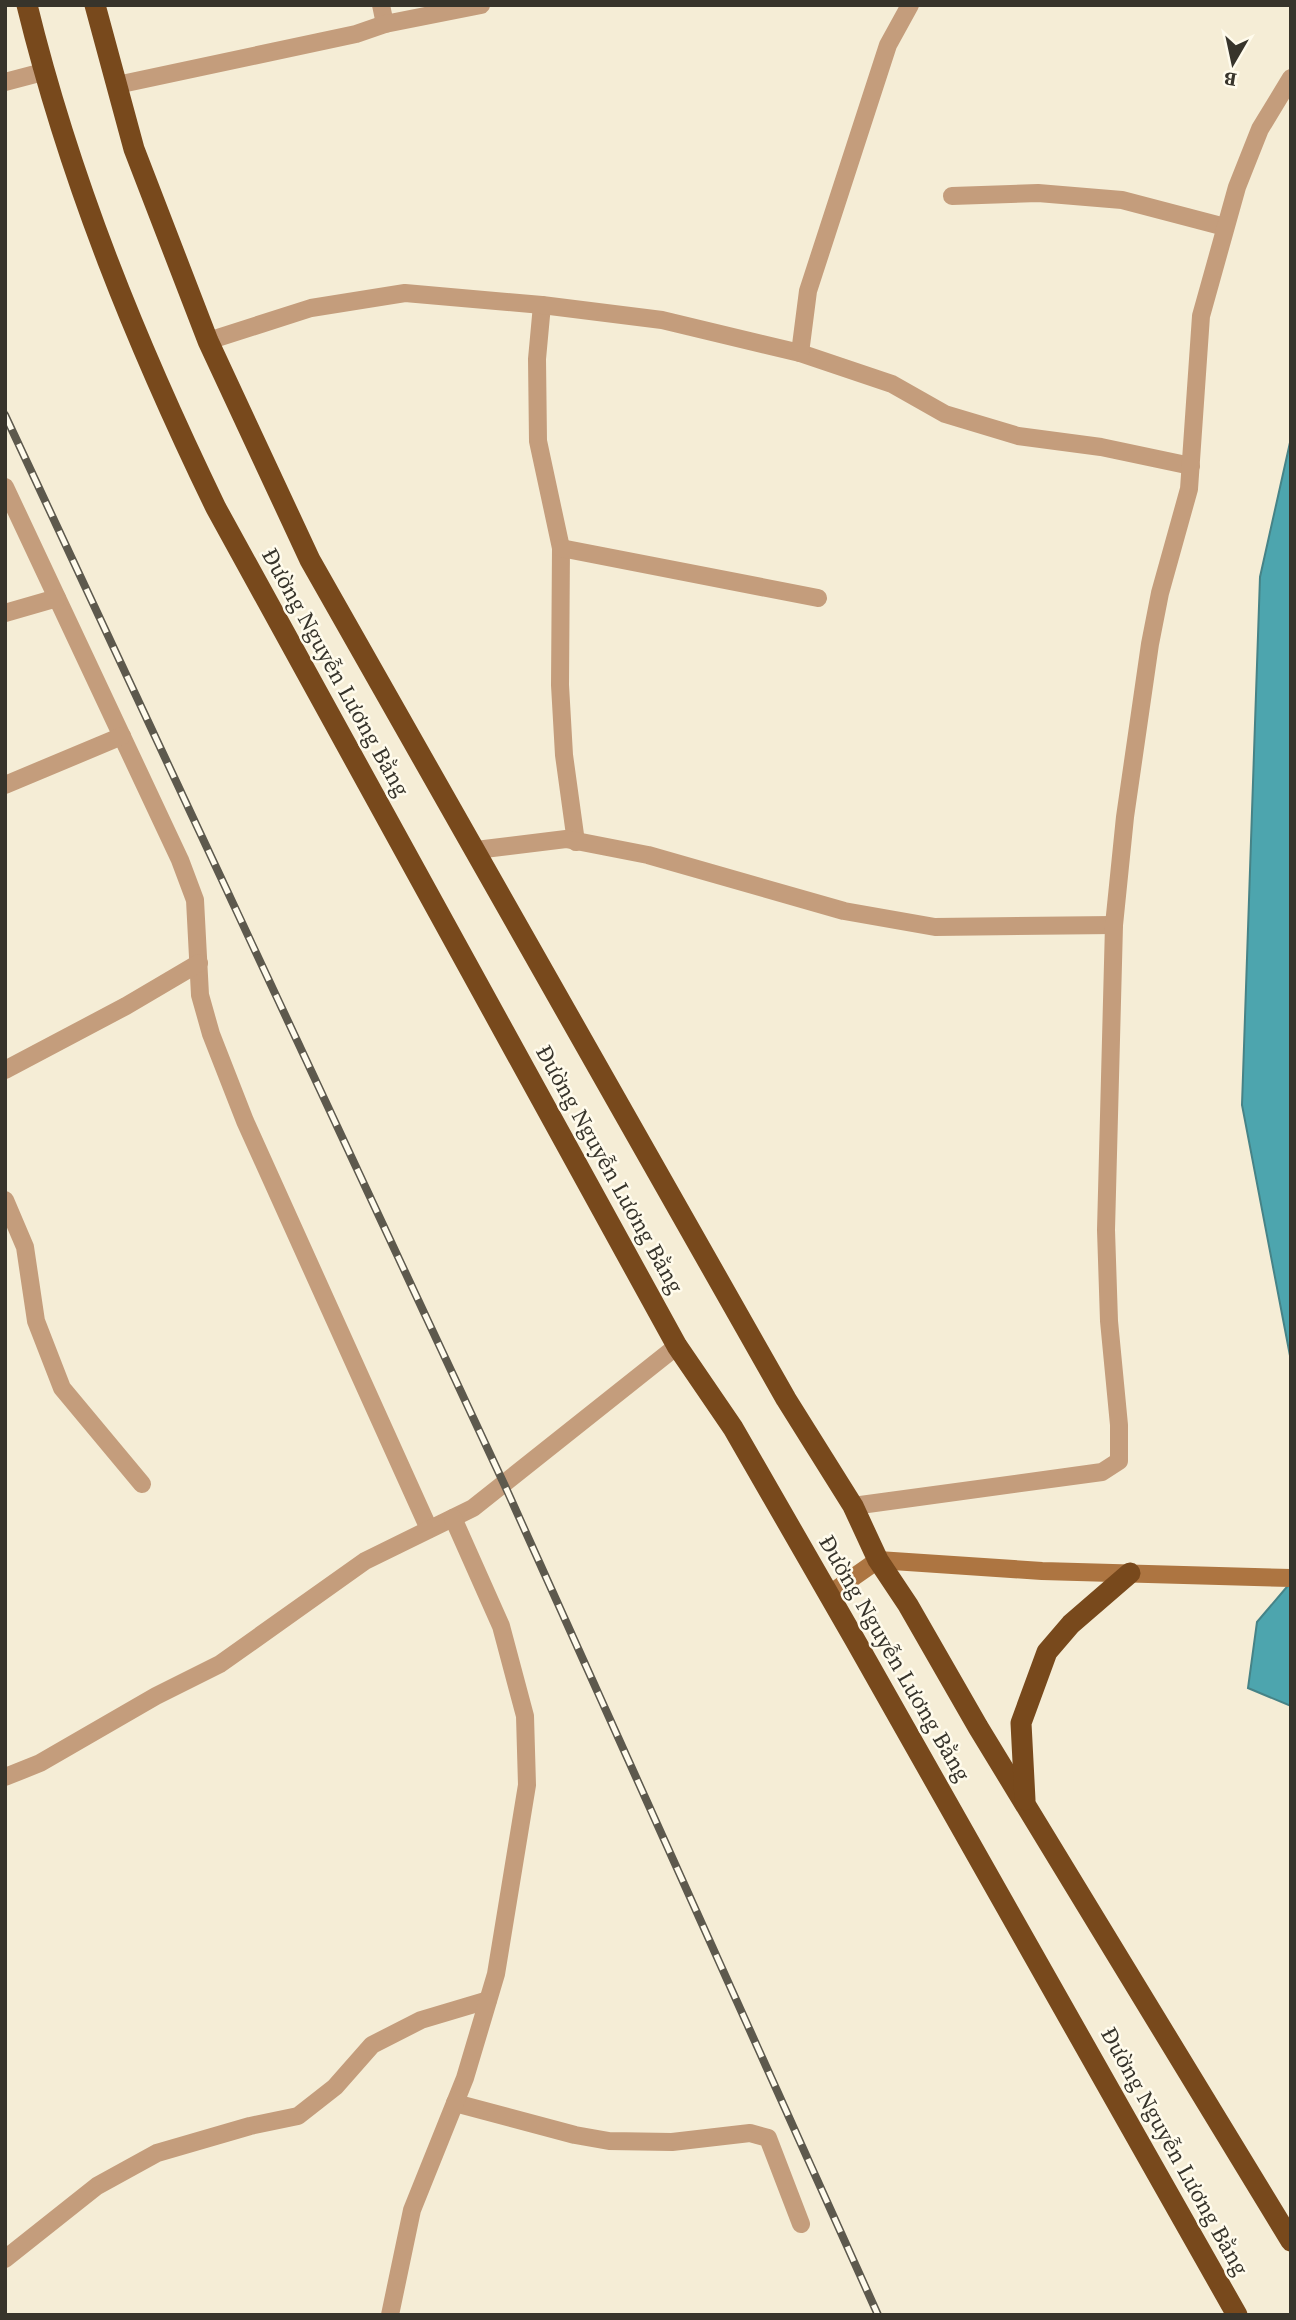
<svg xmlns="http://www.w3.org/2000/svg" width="1296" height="2320" font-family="'Source Serif 4',serif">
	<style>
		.water { fill: #4da5ae; stroke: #468387; stroke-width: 2 }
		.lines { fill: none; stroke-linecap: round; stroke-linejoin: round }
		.street { stroke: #c49d7c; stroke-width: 18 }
		.secondary { stroke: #ad7541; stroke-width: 18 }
		.highway { stroke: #78491c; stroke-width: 21 }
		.rail-casing { stroke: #5d594d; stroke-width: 8 }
		.rail { stroke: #fffbec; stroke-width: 5; stroke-dasharray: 16; stroke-linecap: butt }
		.labels { text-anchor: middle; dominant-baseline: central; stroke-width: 5; stroke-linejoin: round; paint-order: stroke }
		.street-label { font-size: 23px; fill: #37342b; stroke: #fffbec }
	</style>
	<rect width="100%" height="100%" fill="#f5edd6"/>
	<g class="water">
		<polygon points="1291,438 1291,1361 1242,1105 1260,577"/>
		<polygon points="1291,1582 1291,1706 1248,1688 1257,1622"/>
	</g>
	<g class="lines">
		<g class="street">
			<polyline points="381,5 385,24"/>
			<polyline points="5,82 43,72"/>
			<polyline points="117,85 356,34 385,24 481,5"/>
			<polyline points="952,196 1038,193 1122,200 1225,227"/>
			<polyline points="542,305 537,359 538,441 561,548 560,685 564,755 576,842"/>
			<polyline points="208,341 311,308 405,293 542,305 662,320 800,353 892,384 945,414 1018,436 1101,447 1191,466"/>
			<polyline points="800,353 808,291 888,45 910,5"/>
			<polyline points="5,487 180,860 195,900 200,995 211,1034 245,1121 429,1529"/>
			<polyline points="561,548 818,598"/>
			<polyline points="5,613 57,598"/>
			<polyline points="5,785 122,736"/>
			<polyline points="476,850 566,839 648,855 844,911 935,927 1114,925"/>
			<polyline points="5,1070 126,1006 199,963"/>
			<polyline points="5,1200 25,1247 36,1321 62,1388 142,1484"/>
			<polyline points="853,1506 1102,1472 1119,1461 1119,1425 1109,1321 1106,1230 1114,925 1125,817 1150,644 1160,593 1189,489 1201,316 1237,187 1260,129 1291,78"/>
			<polyline points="5,1777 40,1763 156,1696 220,1664 365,1561 473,1508 677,1346"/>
			<polyline points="455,2103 575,2135 609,2141 672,2142 750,2133 768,2138 801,2224"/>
			<polyline points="5,2259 97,2186 157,2153 250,2126 298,2116 335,2087 372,2045 421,2020 488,2000"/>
			<polyline points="390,2315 412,2210 465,2078 496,1974 527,1785 525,1716 501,1626 453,1518"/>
		</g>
		<polyline class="secondary" points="828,1595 878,1560 1042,1571 1291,1578"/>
		<g class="highway">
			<path d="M27 5C70 181 137 345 216 508L677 1346 733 1428 855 1640 1237 2315"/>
			<polyline points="95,5 134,149 208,341 310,560 786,1399 853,1506 878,1560 908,1605 978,1727 1291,2241"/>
			<polyline points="1025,1800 1021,1723 1047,1652 1071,1624 1130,1573"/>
		</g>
		<g class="rail-casing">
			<polyline id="rail" points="5,415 505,1486 878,2315"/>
		</g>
		<use href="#rail" class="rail"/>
	</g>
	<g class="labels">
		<g class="street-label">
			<text transform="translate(336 672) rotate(61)">Đường Nguyễn Lương Bằng</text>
			<text transform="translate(610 1169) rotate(61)">Đường Nguyễn Lương Bằng</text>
			<text transform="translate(895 1658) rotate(60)">Đường Nguyễn Lương Bằng</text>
			<text transform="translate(1175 2151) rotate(61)">Đường Nguyễn Lương Bằng</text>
		</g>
	</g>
	<rect width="1296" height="2320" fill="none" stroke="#37342b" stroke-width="14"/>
	<g transform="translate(1233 63) rotate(189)" stroke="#fffbec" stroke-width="5" paint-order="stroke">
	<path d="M0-5L12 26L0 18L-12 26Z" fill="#37342b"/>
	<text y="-10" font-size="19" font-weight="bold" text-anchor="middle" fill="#37342b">B</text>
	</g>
</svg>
